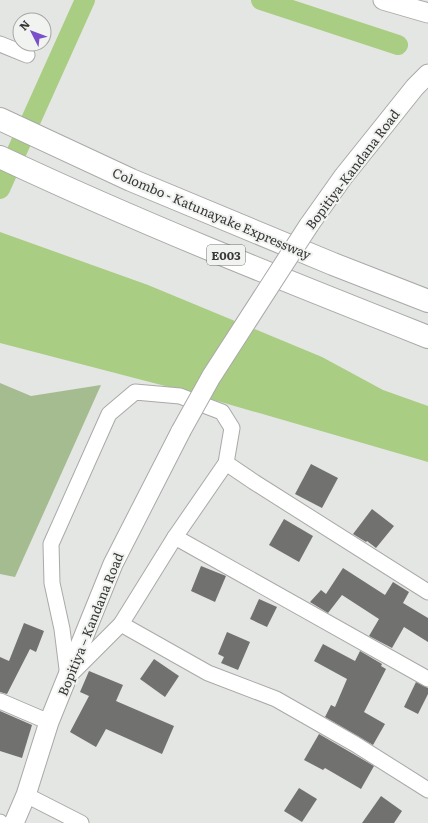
<svg xmlns="http://www.w3.org/2000/svg" width="428" height="823" font-family="Literata,serif">
	<style>
		.green { fill: #a5bb90 }
		.water { fill: #a9cd82 }
		.lines { fill: none; stroke-linecap: round; stroke-linejoin: round }
		.canal { stroke: #a9cd82; stroke-width: 20 }
		.building { fill: #717270 }
		.minor-casing { stroke: #a9aaa8; stroke-width: 17 }
		.tertiary-casing { stroke: #a9aaa8; stroke-width: 21 }
		.motorway-casing { stroke: #a9aaa8; stroke-width: 24 }
		.minor { stroke: #fff; stroke-width: 15 }
		.tertiary { stroke: #fff; stroke-width: 19 }
		.motorway { stroke: #fff; stroke-width: 22 }
		.tertiary-bridge-casing { stroke: #a9aaa8; stroke-width: 21; stroke-linecap: butt }
		.tertiary-bridge { stroke: #fff; stroke-width: 19 }
		.labels { text-anchor: middle; dominant-baseline: central; stroke-width: 4; stroke-linejoin: round; paint-order: stroke }
		.shield { fill: #f1f3f0; stroke: #6f706e; stroke-width: 1 }
		.shield-label { font-size: 12px; font-weight: bold; fill: #373837 }
		.street-label { font-size: 13px; fill: #373837; stroke: #f1f3f0 }
	</style>
	<rect width="100%" height="100%" fill="#e4e6e3"/>
	<polygon class="green" points="0,383 31,396 101,385 15,577 0,574"/>
	<polygon class="water" points="0,232 148,285 322,357 383,390 428,406 428,462 169,387 0,343"/>
	<g class="lines">
		<g class="canal">
			<polyline points="261,0 398,45"/>
			<polyline points="0,189 85,0"/>
		</g>
	</g>
	<g class="building">
		<polygon points="311,464 338,478 322,508 295,494"/>
		<polygon points="372,509 394,526 376,548 367,541 366,542 353,534"/>
		<polygon points="284,519 313,536 299,562 269,545"/>
		<polygon points="201,566 226,576 215,602 191,591"/>
		<polygon points="343,568 385,595 393,582 409,592 403,603 428,618 428,642 404,627 392,648 369,636 379,619 342,595 328,613 310,602 321,590 326,594"/>
		<polygon points="259,599 277,607 267,627 250,619"/>
		<polygon points="24,623 44,631 36,652 30,649 7,694 0,692 0,657 9,661"/>
		<polygon points="227,632 250,642 238,670 221,663 224,657 218,654"/>
		<polygon points="323,644 355,661 360,651 382,664 381,666 386,669 364,712 385,724 373,745 325,717 331,705 335,707 347,679 314,661"/>
		<polygon points="154,659 179,676 165,697 140,679"/>
		<polygon points="89,671 123,685 116,701 174,726 162,754 106,729 96,747 70,732 89,696 80,692"/>
		<polygon points="416,682 428,688 428,694 418,714 404,707"/>
		<polygon points="0,711 32,725 22,758 0,751"/>
		<polygon points="319,734 374,766 361,789 325,768 323,770 304,760"/>
		<polygon points="299,788 317,799 302,822 284,811"/>
		<polygon points="381,796 402,811 394,823 362,823"/>
	</g>
	<g class="lines">
		<g class="minor-casing">
			<g id="minor">
				<polyline points="0,44 27,55"/>
				<polygon points="135,392 180,396 222,412 232,428 226,463 175,537 121,624 68,677 62,629 52,583 51,544 109,414"/>
				<polyline points="226,463 254,482 428,592"/>
				<polyline points="175,537 428,679"/>
				<polyline points="121,624 208,673 276,699 355,744 428,790"/>
				<polyline points="0,701 49,722"/>
				<polyline points="26,795 81,823"/>
				<polyline points="0,822 1,823"/>
			</g>
		</g>
		<g class="tertiary-casing">
			<g id="tertiary">
				<polyline points="383,0 428,13"/>
				<polyline points="309,225 343,177 415,87 428,74"/>
				<polyline points="14,823 26,795 49,722 113,564 181,431"/>
			</g>
		</g>
		<g class="motorway-casing">
			<g id="motorway">
				<polyline points="0,119 131,180 333,264 428,301"/>
				<path d="M0 157C140 223 284 280 428 337"/>
			</g>
		</g>
		<use href="#minor" class="minor"/>
		<use href="#tertiary" class="tertiary"/>
		<use href="#motorway" class="motorway"/>
		<g class="tertiary-bridge-casing">
			<polyline id="tertiary-bridge" points="181,431 211,377 309,225"/>
		</g>
		<use href="#tertiary-bridge" class="tertiary-bridge"/>
	</g>
	<g class="labels">
		<rect class="shield" x="207" y="245" width="38" height="20" rx="3"/>
		<g class="shield-label">
			<text x="226" y="255">E003</text>
		</g>
		<g class="street-label">
			<text transform="translate(352 169) rotate(-53)">Bopitiya-Kandana Road</text>
			<text transform="translate(212 213) rotate(23)">Colombo - Katunayake Expressway</text>
			<text transform="translate(90 624) rotate(-68)">Bopitiya – Kandana Road</text>
		</g>
	</g>
	<g transform="translate(32 32) rotate(312)"><circle r="19" fill="#f1f3f0" stroke="#a7a8a6"/>
	<path d="M0-3L7 15L0 10L-7 15Z" fill="#7950c9"/>
	<text y="-6" font-size="11" font-weight="bold" text-anchor="middle" fill="#373837">N</text>
	</g>
</svg>
